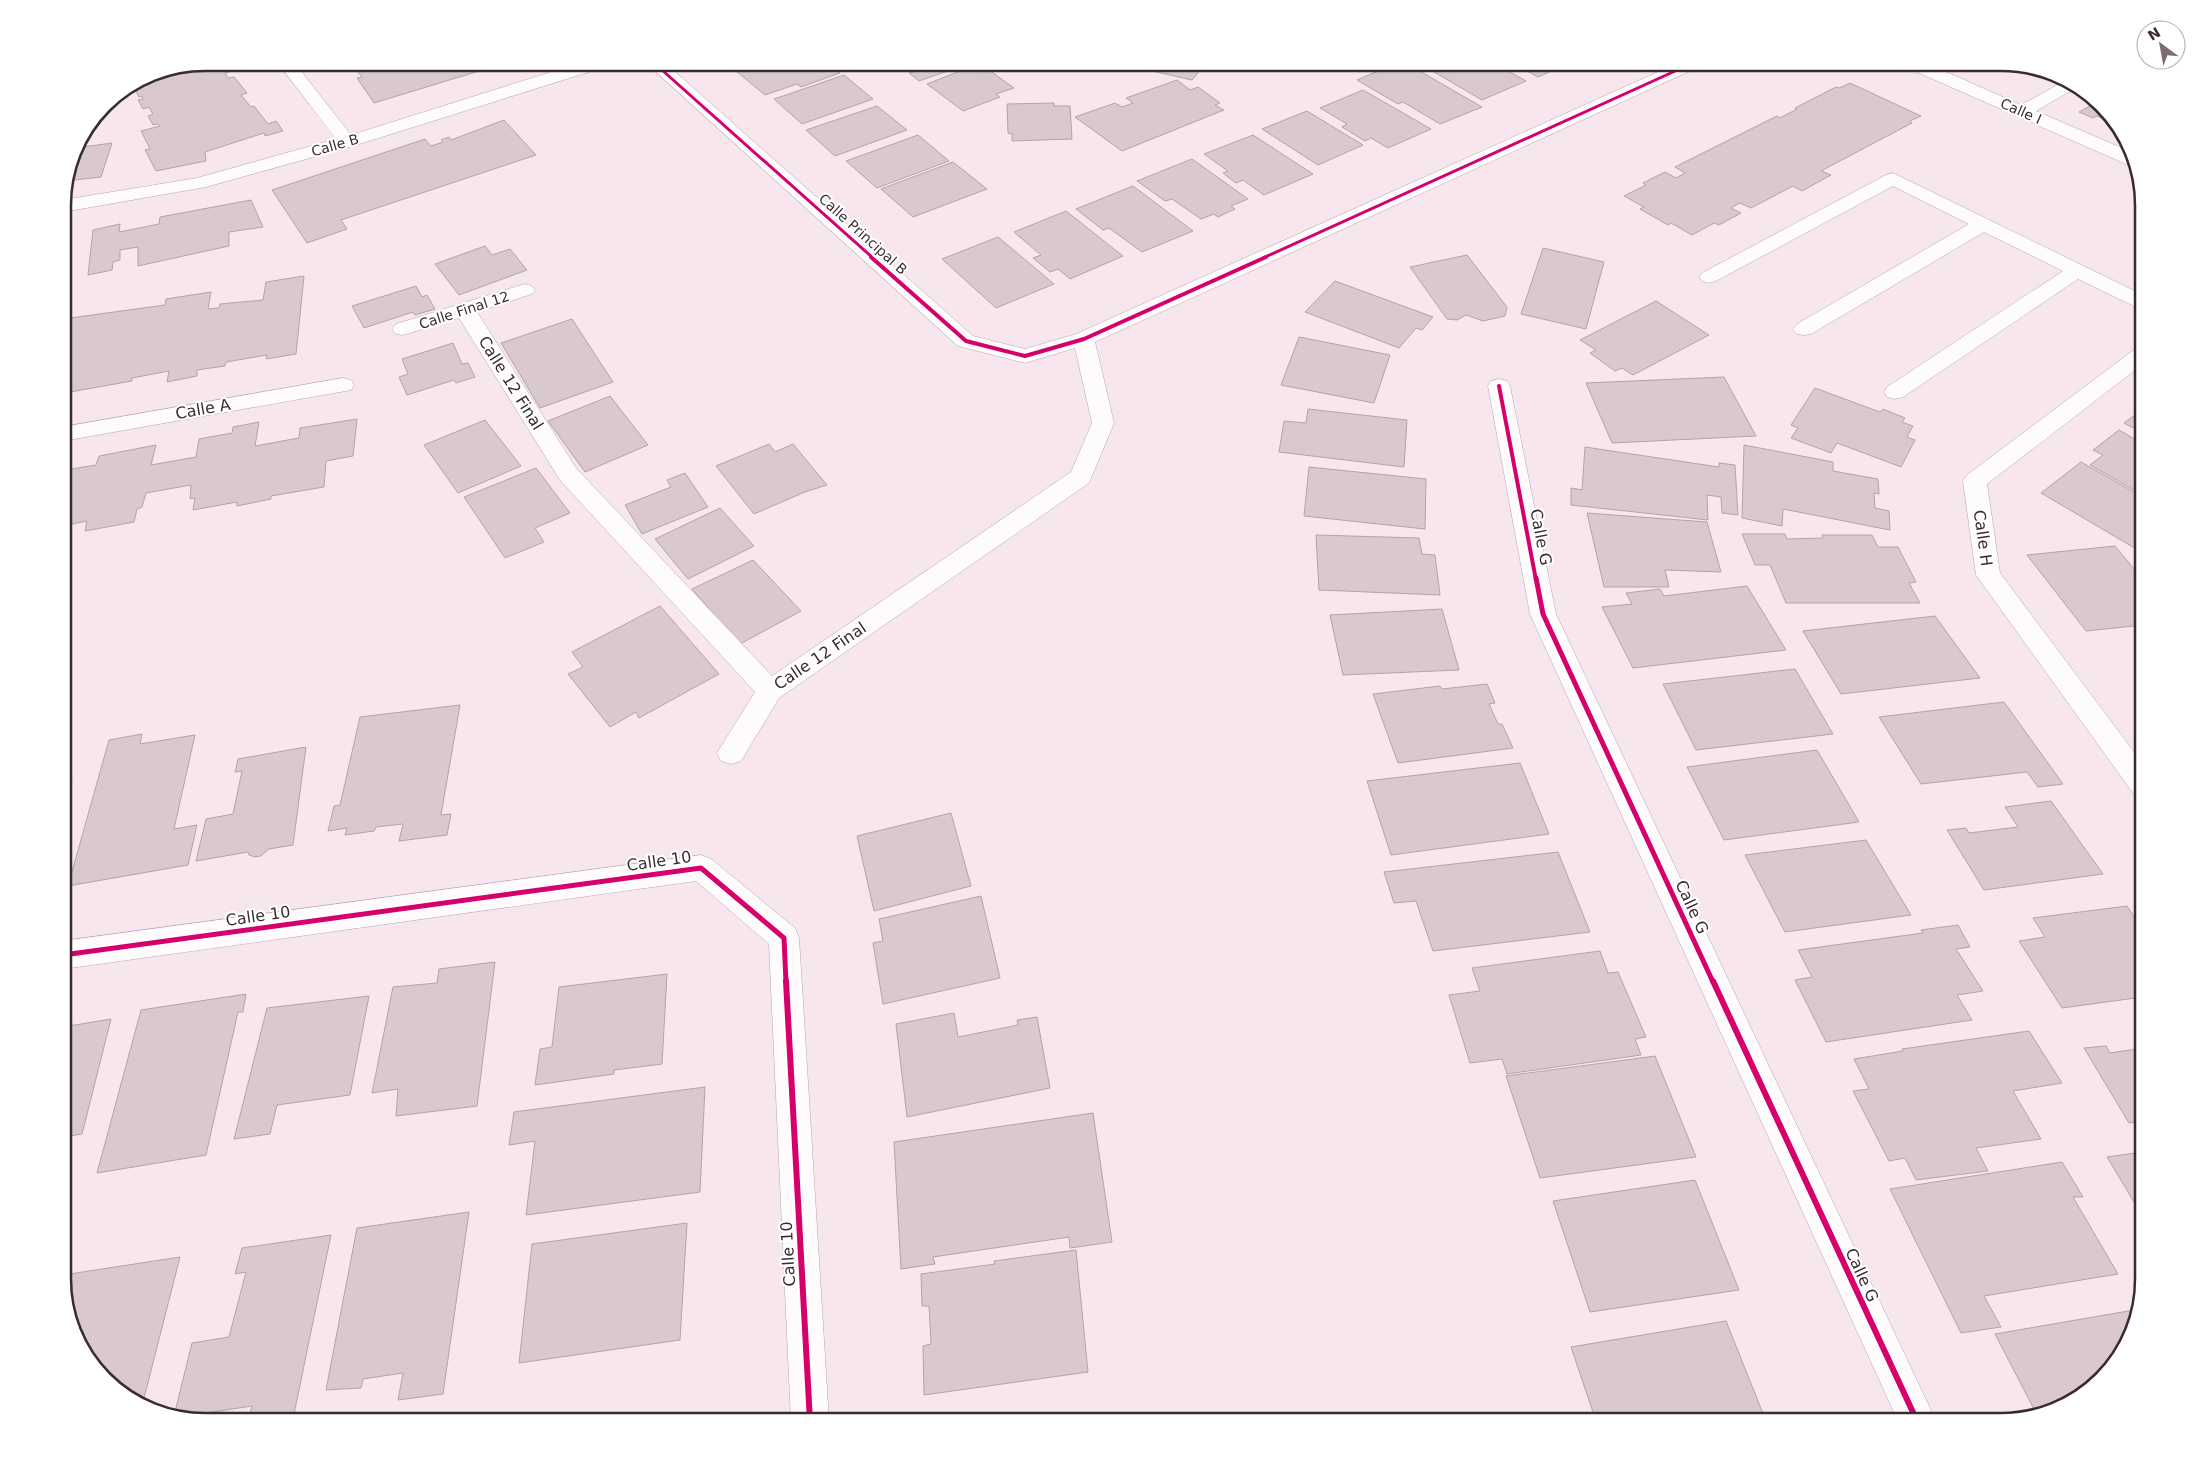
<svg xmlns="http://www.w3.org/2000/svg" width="2206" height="1484" font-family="'DejaVu Sans',sans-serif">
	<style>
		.building { fill: #d9c9cf; stroke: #b3a3a9 }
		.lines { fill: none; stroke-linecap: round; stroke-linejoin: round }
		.minor-casing { stroke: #b5a6ae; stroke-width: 1 }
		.minor { fill: #fefbfd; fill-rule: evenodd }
		.cycleway-far3-casing { stroke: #fff; stroke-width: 5 }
		.cycleway-far2-casing { stroke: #fff; stroke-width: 6 }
		.cycleway-far1-casing { stroke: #fff; stroke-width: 8 }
		.cycleway-casing { stroke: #fff; stroke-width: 9 }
		.cycleway-far3 { stroke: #d6006c; stroke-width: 3 }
		.cycleway-far2 { stroke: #d6006c; stroke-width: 4 }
		.cycleway-far1 { stroke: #d6006c; stroke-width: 5 }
		.cycleway { stroke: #d6006c; stroke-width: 6 }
		.labels { text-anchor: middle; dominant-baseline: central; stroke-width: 4; stroke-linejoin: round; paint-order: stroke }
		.far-street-label { font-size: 14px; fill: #3a2b32; stroke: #fff }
		.street-label { font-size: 16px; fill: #3a2b32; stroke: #fff }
		.rim { fill: none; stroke: #3a2b32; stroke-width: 2.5 }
	</style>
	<rect width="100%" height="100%" fill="#f8e6ef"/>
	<g class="building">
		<polygon points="207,62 223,62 229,72 225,73 228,78 234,77 247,93 241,95 251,107 254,106 268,124 276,121 283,131 265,136 264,133 205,152 206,161 156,171 145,150 150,149 141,131 160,126 158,124 153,125 148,116 153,114 149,107 143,109 138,100 143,99 142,96 139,97 133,85 143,79"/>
		<polygon points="343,62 474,62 471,63 479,71 374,103 357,78 362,77 352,65 347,67"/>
		<polygon points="766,62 826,62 840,73 801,87 797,84 765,95 736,71"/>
		<polygon points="905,62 974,62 919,81 909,73 916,71"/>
		<polygon points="1207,62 1192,80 1148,70 1154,64 1150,62"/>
		<polygon points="1399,62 1404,62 1482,107 1440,124 1403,102 1398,104 1357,80"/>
		<polygon points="1417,62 1492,62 1526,81 1482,100"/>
		<polygon points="1511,62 1572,62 1538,77"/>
		<polygon points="975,65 984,72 989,70 1014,88 996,94 1000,97 963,111 927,84"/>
		<polygon points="844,75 873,99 802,124 774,99"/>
		<polygon points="1177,80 1190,90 1198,87 1220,103 1215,105 1224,110 1122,151 1075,117 1115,103 1122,107 1133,103 1126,98"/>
		<polygon points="1850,83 1921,116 1910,121 1912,123 1821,171 1831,175 1802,191 1793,186 1751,208 1740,203 1731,208 1741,213 1719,225 1714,223 1692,235 1671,223 1668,225 1640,209 1644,207 1624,196 1646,185 1643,183 1665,172 1676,178 1685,173 1675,167 1777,116 1780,118 1797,109 1795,108 1836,87 1839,88"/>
		<polygon points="1363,90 1431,129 1388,148 1371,138 1365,141 1342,127 1347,124 1320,108"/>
		<polygon points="1054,103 1054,106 1070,106 1072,139 1012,141 1012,134 1008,133 1007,104"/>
		<polygon points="2095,103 2111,122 2097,116 2093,118 2079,112"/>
		<polygon points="877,106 907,130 835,156 806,130"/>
		<polygon points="1307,111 1363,145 1318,165 1262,129"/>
		<polygon points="504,120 536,155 341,220 347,229 307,243 272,190 425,139 431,146 443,142 441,140 449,137 451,140"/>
		<polygon points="918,135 949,161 877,188 846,161"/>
		<polygon points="1253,135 1313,174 1264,195 1243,180 1236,183 1223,173 1228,171 1204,154"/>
		<polygon points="112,143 101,177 66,181 75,148"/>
		<polygon points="1192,159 1248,199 1231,206 1235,209 1218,217 1214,214 1201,219 1172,199 1165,201 1137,181"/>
		<polygon points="953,162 987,189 913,217 881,189"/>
		<polygon points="1133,186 1193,231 1142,252 1109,228 1103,230 1076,209"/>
		<polygon points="251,200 263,227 229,232 229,246 138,266 138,247 120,250 120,260 113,262 112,270 88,275 93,230 120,224 119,232 159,224 160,217"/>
		<polygon points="1066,211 1123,256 1070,279 1058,269 1050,272 1033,258 1041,255 1014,232"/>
		<polygon points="998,237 1054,284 996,308 942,259"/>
		<polygon points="485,246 492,255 510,249 527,270 459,295 435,264"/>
		<polygon points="1543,248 1604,262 1586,329 1521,314"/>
		<polygon points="1467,255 1507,307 1505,316 1483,321 1466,315 1457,320 1447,319 1410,267"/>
		<polygon points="304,276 296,354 266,359 267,355 226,362 225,366 197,370 197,376 167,382 169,371 132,378 132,381 70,392 70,388 63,389 63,319 165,305 166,299 211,292 208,309 219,308 220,304 263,300 266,282"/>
		<polygon points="1335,281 1433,317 1422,330 1416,328 1399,348 1305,312"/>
		<polygon points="416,286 422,297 427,295 435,309 415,315 413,312 364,328 352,306"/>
		<polygon points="1656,301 1709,335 1633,375 1622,368 1615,371 1590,353 1596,350 1580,340"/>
		<polygon points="572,319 613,382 540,408 501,343"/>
		<polygon points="1299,337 1390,355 1374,403 1281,385"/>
		<polygon points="453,343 462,364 468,363 475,377 456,383 454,380 407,395 399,377 408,374 402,359"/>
		<polygon points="1724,377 1756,436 1612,443 1586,383"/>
		<polygon points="1815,388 1880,412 1883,409 1905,418 1902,422 1913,426 1907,437 1915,440 1901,467 1837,443 1831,453 1791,438 1798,428 1791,425"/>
		<polygon points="610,396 648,445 585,472 548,421"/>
		<polygon points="1308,409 1407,420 1404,467 1279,452 1284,421 1306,423"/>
		<polygon points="2143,409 2143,433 2124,423"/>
		<polygon points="357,419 353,456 326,461 324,487 271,496 271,499 237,506 237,502 193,510 195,498 190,499 191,485 146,493 142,507 137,509 134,522 85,531 87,521 63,526 63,482 67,481 71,469 96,465 99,456 156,445 151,465 196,457 199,439 232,433 233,427 259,422 255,446 299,438 300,428"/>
		<polygon points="485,420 521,466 458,493 424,445"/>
		<polygon points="2119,430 2143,444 2143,495 2090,465 2103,455 2093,450"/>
		<polygon points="769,444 775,452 793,444 827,485 805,492 754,514 716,466"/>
		<polygon points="1744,445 1833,462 1833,471 1878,479 1879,494 1874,493 1875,508 1889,511 1890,530 1783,509 1782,526 1742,518"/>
		<polygon points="1585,447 1719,467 1719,463 1735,465 1738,515 1722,513 1721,497 1707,495 1708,520 1571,505 1571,488 1582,490"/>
		<polygon points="2081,462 2143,497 2143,553 2041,493"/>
		<polygon points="1309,467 1426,479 1425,529 1304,516"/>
		<polygon points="536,468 570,513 535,528 544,542 505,558 464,497"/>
		<polygon points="685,473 708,507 642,534 625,505 671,487 667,480"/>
		<polygon points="720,508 754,546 688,579 655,539"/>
		<polygon points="1587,513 1707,522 1721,572 1665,570 1669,587 1604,587"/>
		<polygon points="1742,534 1785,534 1787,539 1823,538 1822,535 1872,535 1878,547 1898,547 1916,582 1909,583 1920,603 1786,603 1770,565 1755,565"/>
		<polygon points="1316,535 1419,538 1422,554 1435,555 1440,595 1319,590"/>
		<polygon points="2115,546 2143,580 2143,625 2086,631 2027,555"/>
		<polygon points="753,560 801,611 740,644 692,589"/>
		<polygon points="1747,586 1786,650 1633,668 1602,607 1632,604 1626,593 1660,589 1664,596"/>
		<polygon points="660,606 719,674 639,718 636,712 610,727 568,674 583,667 572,652"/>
		<polygon points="1442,609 1459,670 1343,675 1330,615"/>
		<polygon points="1935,616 1980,678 1841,694 1803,631"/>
		<polygon points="1795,669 1833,734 1696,750 1663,684"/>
		<polygon points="1487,684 1495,703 1489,704 1498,724 1502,724 1513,748 1398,763 1373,694 1440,686 1442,689"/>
		<polygon points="2004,702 2063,784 2038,787 2027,772 1921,784 1879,717"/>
		<polygon points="460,705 441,815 451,814 447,835 399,841 403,824 376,827 374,831 345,835 347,828 328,831 334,806 340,805 360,717"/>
		<polygon points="142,734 140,744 195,735 174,829 197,825 188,865 68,886 109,740"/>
		<polygon points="306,747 293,845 269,849 261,856 255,857 249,855 248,852 196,861 206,819 233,814 242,771 235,772 238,759"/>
		<polygon points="1817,750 1859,822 1724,840 1687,767"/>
		<polygon points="1520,763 1549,834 1391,855 1367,781"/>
		<polygon points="72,777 63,819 63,779"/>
		<polygon points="2051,801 2103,874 1984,890 1947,830 1966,828 1969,833 2018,827 2005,807"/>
		<polygon points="951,813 971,886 874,911 857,836"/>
		<polygon points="1866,840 1911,915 1785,932 1745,855"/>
		<polygon points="1558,852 1590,932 1433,951 1416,901 1394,903 1384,872"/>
		<polygon points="981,896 1000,978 883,1004 873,943 883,941 879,919"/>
		<polygon points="2127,906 2143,930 2143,997 2062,1008 2019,941 2045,937 2033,918"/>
		<polygon points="1958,925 1970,947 1956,949 1983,991 1957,995 1972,1020 1826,1042 1795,980 1812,977 1798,950 1923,933 1921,930"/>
		<polygon points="1600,951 1608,973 1618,972 1646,1037 1635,1039 1641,1055 1507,1074 1502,1059 1470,1063 1449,995 1480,991 1472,968"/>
		<polygon points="495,962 477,1106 396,1116 398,1089 372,1093 393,987 437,983 439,969"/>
		<polygon points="667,974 662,1064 614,1070 614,1074 535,1085 540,1049 552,1047 559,987"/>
		<polygon points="246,994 243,1012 238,1012 206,1155 97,1173 141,1010"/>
		<polygon points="369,996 350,1095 277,1105 270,1134 234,1139 267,1008"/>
		<polygon points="954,1013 958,1037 1018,1025 1017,1020 1037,1017 1050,1088 907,1117 896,1024"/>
		<polygon points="111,1019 82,1134 63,1137 63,1027"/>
		<polygon points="2029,1031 2062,1083 2013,1091 2041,1139 1976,1148 1988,1171 1916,1180 1905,1158 1889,1161 1853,1091 1869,1089 1854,1059 1903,1051 1902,1049"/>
		<polygon points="2106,1046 2110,1053 2143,1048 2143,1121 2129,1123 2084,1048"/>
		<polygon points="1655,1056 1696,1157 1540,1178 1506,1076"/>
		<polygon points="705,1087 700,1192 526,1215 535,1141 509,1145 514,1112"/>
		<polygon points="1093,1113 1112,1242 1070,1248 1069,1237 933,1257 935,1264 901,1269 894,1142"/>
		<polygon points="2143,1152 2143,1217 2107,1157"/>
		<polygon points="2062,1162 2083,1197 2073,1197 2118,1274 1984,1296 2001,1327 1961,1333 1890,1189"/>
		<polygon points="1695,1180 1739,1290 1590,1312 1553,1201"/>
		<polygon points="469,1212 443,1394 398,1400 403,1373 363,1379 361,1388 326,1390 357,1228"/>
		<polygon points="687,1223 680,1340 519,1363 532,1244"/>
		<polygon points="331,1235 294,1414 248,1420 252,1406 187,1416 175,1412 192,1343 229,1337 246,1272 235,1274 242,1248"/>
		<polygon points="1076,1250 1088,1372 924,1395 923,1346 931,1344 929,1306 922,1306 921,1274 995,1264 994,1261"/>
		<polygon points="180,1257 143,1402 126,1397 82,1350 63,1288 63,1275"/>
		<polygon points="2134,1310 2119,1358 2064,1407 2036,1413 1995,1334"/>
		<polygon points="1726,1321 1766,1421 1596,1421 1571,1347"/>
		<polygon points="1058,1417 1059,1421 1028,1421"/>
	</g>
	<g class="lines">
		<g class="minor-casing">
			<g id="minor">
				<polygon points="277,62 294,62 351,135 583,62 610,62 608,66 353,146 206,187 63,212 63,200 197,178 336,139"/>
				<polygon points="645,62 664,62 973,336 1025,349 1076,334 1680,62 1703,62 1701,66 1095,342 1114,423 1089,483 779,698 741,761 731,764 721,761 717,753 755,692 560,480 459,318 403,335 396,334 392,329 396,324 518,286 525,284 532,286 535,290 532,294 477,312 576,468 772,676 1071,472 1092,423 1075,348 1025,363 958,346"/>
				<polygon points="1901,62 1924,62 2021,105 2063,82 2079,86 2036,111 2131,152 2134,165 2126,164 1903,66"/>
				<polygon points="1893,173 2143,295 2143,309 2136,307 2078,279 1903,397 1895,399 1887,397 1884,392 1887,387 2063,271 1984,232 1811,334 1804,335 1797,334 1793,329 1797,324 1969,224 1893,186 1716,281 1709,283 1702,281 1699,277 1702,273 1886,175"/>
				<polygon points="2143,347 2143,364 1987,484 2000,573 2143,764 2143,797 2133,793 1976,575 1963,481 1967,475 2135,349"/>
				<polygon points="343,378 351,380 354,385 351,390 63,441 63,427"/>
				<polygon points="1499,379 1507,381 1510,386 1556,614 1936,1421 1898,1421 1530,614 1488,386 1491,381"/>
				<polygon points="701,855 711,859 795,928 799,938 829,1421 791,1421 769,944 696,881 63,969 63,941"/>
			</g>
		</g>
		<use href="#minor" class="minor"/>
		<g class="cycleway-far3-casing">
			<g id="cycleway-far3">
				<polyline points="653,62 873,258"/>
				<polyline points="1263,258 1695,62"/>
			</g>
		</g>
		<g class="cycleway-far2-casing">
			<g id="cycleway-far2">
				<polyline points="871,257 966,341 1025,356 1084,339 1266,257"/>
				<polyline points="1499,386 1536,580"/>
			</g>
		</g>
		<g class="cycleway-far1-casing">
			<g id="cycleway-far1">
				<polyline points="1536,578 1543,614 1713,982"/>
				<polyline points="63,955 701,868 784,938 786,982"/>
			</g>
		</g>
		<g class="cycleway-casing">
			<g id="cycleway">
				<polyline points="786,981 810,1421"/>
				<polyline points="1713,981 1917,1421"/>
			</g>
		</g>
		<use href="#cycleway-far3" class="cycleway-far3"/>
		<use href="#cycleway-far2" class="cycleway-far2"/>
		<use href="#cycleway-far1" class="cycleway-far1"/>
		<use href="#cycleway" class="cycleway"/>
	</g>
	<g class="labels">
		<g class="far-street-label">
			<text transform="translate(2021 111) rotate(24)">Calle I</text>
			<text transform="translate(335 145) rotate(-16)">Calle B</text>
			<text transform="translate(863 234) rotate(42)">Calle Principal B</text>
			<text transform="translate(464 310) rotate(-18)">Calle Final 12</text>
		</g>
		<g class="street-label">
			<text transform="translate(511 383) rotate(58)">Calle 12 Final</text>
			<text transform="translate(203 409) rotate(-10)">Calle A</text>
			<text transform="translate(1541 537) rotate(79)">Calle G</text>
			<text transform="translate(1983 538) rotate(82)">Calle H</text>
			<text transform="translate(820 656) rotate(-34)">Calle 12 Final</text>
			<text transform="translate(659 861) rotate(-8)">Calle 10</text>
			<text transform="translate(1692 907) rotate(65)">Calle G</text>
			<text transform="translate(258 916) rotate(-8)">Calle 10</text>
			<text transform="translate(788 1254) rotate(-93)">Calle 10</text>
			<text transform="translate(1862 1275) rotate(65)">Calle G</text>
		</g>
	</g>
	<path d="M0 0H2206V1484H0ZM205 71H2001A134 134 0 0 1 2135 205V1279A134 134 0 0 1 2001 1413H205A134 134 0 0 1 71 1279V205A134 134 0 0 1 205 71Z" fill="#fff" fill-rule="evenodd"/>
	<path class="rim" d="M205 71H2001A134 134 0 0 1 2135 205V1279A134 134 0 0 1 2001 1413H205A134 134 0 0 1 71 1279V205A134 134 0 0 1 205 71Z"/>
	<g transform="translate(2161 45) rotate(328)"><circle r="24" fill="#ffffff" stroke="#b0aaad"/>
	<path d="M0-4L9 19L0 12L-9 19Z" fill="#7c6c74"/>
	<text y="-8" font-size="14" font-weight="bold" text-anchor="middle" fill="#3a2b32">N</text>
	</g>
</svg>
